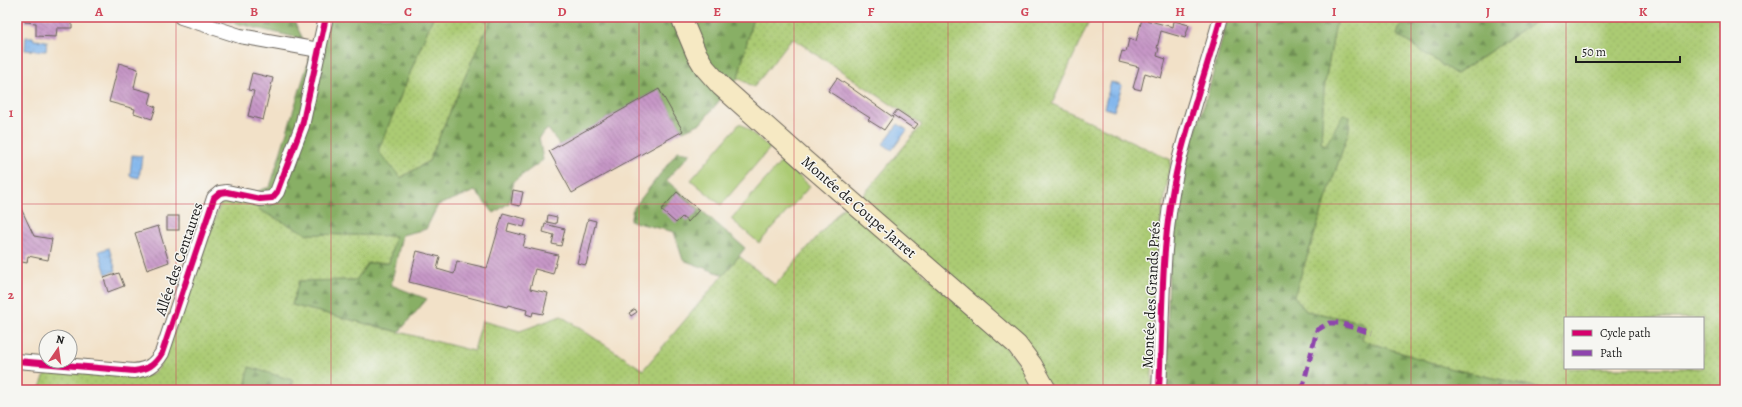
<svg xmlns="http://www.w3.org/2000/svg" width="1742" height="407" font-family="Alegreya,serif">
	<style>
		.grass { fill: url(#grass-dots); stroke: #647448; fill-rule: evenodd }
		.forest { fill: url(#forest-firs); stroke: #526640 }
		.park { fill: #abcb73; stroke: #647448 }
		.water { fill: url(#water-ripples); stroke: #4c6884 }
		.building { fill: url(#building-back-hatch) }
		.lines { fill: none; stroke-linecap: round; stroke-linejoin: round }
		.minor-casing { stroke: #676158; stroke-width: 16 }
		.secondary-casing { stroke: #676158; stroke-width: 22 }
		.minor { stroke: #fff; stroke-width: 14 }
		.secondary { stroke: #f6e9c3; stroke-width: 20 }
		.quiet { stroke: #8e44ad; stroke-width: 5; stroke-dasharray: 10 5; stroke-linecap: butt }
		.cycleway-casing { stroke: #f6f6f2; stroke-width: 8 }
		.cycleway { stroke: #d6006c; stroke-width: 6 }
		.grid { fill: none; stroke: #d1495b; stroke-width: 1; stroke-opacity: 0.55 }
		.labels { text-anchor: middle; dominant-baseline: central; stroke-width: 3; stroke-linejoin: round; paint-order: stroke }
		.street-label { font-size: 15px; fill: #1c1c1c; stroke: #f6f6f2 }
		.neatline { fill: none; stroke: #d1495b; stroke-width: 1.5 }
		.grid-label { font-size: 13px; text-anchor: middle; font-weight: bold; fill: #d1495b }
	</style>
	<defs>
		<pattern id="grass-dots" width="8" height="8" patternUnits="userSpaceOnUse"><rect width="8" height="8" fill="#abcb73"/><path d="M2 2h.1M6 6h.1" fill="none" stroke="#93ae63" stroke-width="1.8" stroke-linecap="round"/></pattern>
		<pattern id="forest-firs" width="22" height="20" patternUnits="userSpaceOnUse"><rect width="22" height="20" fill="#88af65"/><path d="M5 1l3.5 6h-7zM16 11l3.5 6h-7z" fill="#6e8e52"/></pattern>
		<pattern id="water-ripples" width="26" height="14" patternUnits="userSpaceOnUse"><rect width="26" height="14" fill="#7db3ec"/><path d="M2 4q2-2 4 0t4 0M15 11q2-2 4 0t4 0" fill="none" stroke="#6b99ca"/></pattern>
		<pattern id="building-back-hatch" width="6" height="6" patternUnits="userSpaceOnUse"><rect width="6" height="6" fill="#c797c7"/><path d="M-1 5l2 2M0 0l6 6M5-1l2 2" fill="none" stroke="#a17aa1"/></pattern>
	</defs>
	<rect width="100%" height="100%" fill="#f6f6f2"/>
	<filter id="ink" filterUnits="userSpaceOnUse"><feTurbulence type="fractalNoise" baseFrequency=".025" numOctaves="2"/><feDisplacementMap in="SourceGraphic" scale="8" xChannelSelector="R" yChannelSelector="G"/><feConvolveMatrix kernelMatrix="1 2 1 2 8 2 1 2 1" color-interpolation-filters="sRGB"/></filter>
	<filter id="wash" filterUnits="userSpaceOnUse"><feTurbulence type="fractalNoise" baseFrequency=".012" numOctaves="4" result="noise"/><feDisplacementMap in="SourceGraphic" scale="16" xChannelSelector="R" yChannelSelector="G"/><feGaussianBlur stdDeviation="0.9" result="paint"/><feColorMatrix in="noise" values="0 0 0 0 0 0 0 0 0 0 0 0 0 0 0 0 0 1.4 0 .05"/><feComposite in="paint" operator="in"/></filter>
	<g filter="url(#wash)">
		<rect width="100%" height="100%" fill="#f2e1c8"/>
		<g class="grass">
			<polygon points="433,17 468,17 491,21 480,42 429,161 400,178 378,151"/>
			<polygon points="753,17 1091,17 1052,104 1171,160 1159,232 1152,325 1152,390 1055,390 859,200 922,125 792,38 754,87 738,78"/>
			<path d="M1337 17H1404L1397 35 1456 74 1542 17H1725V390H1549L1448 368 1362 340 1365 326 1361 322 1306 311 1294 296 1349 130 1325 145 1321 143 1324 88ZM1565 318H1703V368H1565Z"/>
			<polygon points="224,198 252,200 307,234 396,236 389,263 368,263 356,280 299,281 292,305 474,351 482,321 520,331 561,316 643,370 739,256 775,285 846,204 1010,351 1039,390 294,390 291,380 249,367 245,390 39,390 48,367 139,376 151,375 159,368 175,330 221,202"/>
		</g>
		<g class="forest">
			<polygon points="209,17 283,17 294,21 303,39"/>
			<polygon points="322,17 433,17 378,151 401,178 429,161 480,42 491,21 500,17 705,17 711,23 718,17 753,17 738,78 701,123 683,131 659,89 560,145 548,129 539,137 543,160 514,181 509,203 494,213 475,191 438,205 426,229 402,235 391,285 427,299 399,332 292,305 299,281 356,280 368,263 389,263 395,236 307,234 261,211 252,200 260,190 270,187"/>
			<polygon points="1228,17 1337,17 1324,88 1321,143 1326,145 1343,114 1350,117 1349,130 1294,296 1306,311 1361,322 1365,326 1362,340 1448,368 1549,390 1166,390 1169,266 1176,208 1185,163 1207,96"/>
			<polygon points="1404,17 1542,17 1456,74 1397,35"/>
			<polygon points="678,151 691,153 666,180 745,248 724,275 683,260 674,232 630,221 633,209"/>
			<polygon points="249,367 292,380 294,390 245,390"/>
		</g>
		<g class="park">
			<polygon points="468,17 500,17 491,21"/>
			<polygon points="740,123 770,148 721,205 691,180"/>
			<polygon points="782,161 810,186 759,243 731,219"/>
		</g>
		<g class="water">
			<polygon points="26,37 33,37 34,40 47,41 46,51 25,50"/>
			<polygon points="1111,82 1122,86 1114,111 1104,108"/>
			<polygon points="898,124 907,130 892,150 883,144"/>
			<polygon points="132,155 142,156 139,178 130,176"/>
			<polygon points="109,248 116,271 106,274 99,251"/>
		</g>
		<g id="blocks">
			<g class="building">
				<polygon points="25,17 69,17 72,20 72,28 57,28 56,37 36,36 36,23 25,22"/>
				<polygon points="1142,19 1173,27 1174,21 1189,25 1185,38 1161,31 1157,48 1159,48 1157,56 1166,59 1161,78 1145,73 1141,90 1133,88 1139,67 1119,62 1122,51 1126,52 1129,39 1136,41"/>
				<polygon points="119,63 138,69 134,88 152,93 149,104 156,107 152,119 134,113 135,109 109,102"/>
				<polygon points="252,73 273,78 263,120 248,116 254,91 248,90"/>
				<polygon points="837,78 893,117 884,130 868,120 870,118 828,91"/>
				<polygon points="659,89 683,131 572,193 549,151"/>
				<polygon points="897,110 918,124 914,129 893,115"/>
				<polygon points="513,190 523,192 520,206 511,204"/>
				<polygon points="677,192 699,210 688,222 682,217 676,223 661,210"/>
				<polygon points="17,200 34,236 52,239 48,260 28,256 27,263 17,261"/>
				<polygon points="503,213 526,219 524,227 509,223 507,231 526,236 523,247 558,255 553,274 535,269 530,289 548,293 543,314 533,312 532,316 526,314 527,310 508,305 507,307 409,282 417,251 440,257 437,269 454,274 457,261 487,268"/>
				<polygon points="548,215 557,217 556,224 547,222"/>
				<rect x="167" y="216" width="12" height="14"/>
				<polygon points="588,219 596,221 586,265 577,263"/>
				<polygon points="545,224 565,229 561,246 552,244 554,235 543,232"/>
				<polygon points="158,226 169,262 147,270 135,233"/>
				<polygon points="119,273 124,286 108,292 104,278"/>
				<polygon points="635,309 637,312 631,316 629,313"/>
			</g>
		</g>
	</g>
	<g filter="url(#ink)">
		<use href="#blocks" fill-opacity="0" stroke="#676158" stroke-width="1"/>
		<g class="lines">
			<g class="minor-casing">
				<g id="minor">
					<polyline points="181,17 240,36 319,50"/>
					<path d="M17 361 134 371C148 369 154 366 162 353L214 198 220 193 227 192 260 199 272 198 277 192 302 126 326 17"/>
					<path d="M1159 390C1163 316 1160 242 1177 169 1189 118 1207 68 1221 17"/>
				</g>
			</g>
			<g class="secondary-casing">
				<polyline id="secondary" points="681,17 696,53 705,68 721,86 805,161 1017,345 1032,365 1046,390"/>
			</g>
			<use href="#minor" class="minor"/>
			<use href="#secondary" class="secondary"/>
			<polyline class="quiet" points="1302,390 1317,330 1329,323 1339,323 1372,333"/>
			<g class="cycleway-casing">
				<g id="cycleway">
					<path d="M17 361 134 371C148 369 154 366 162 353L214 198 220 193 227 192 260 199 272 198 277 192 302 126 326 17"/>
					<path d="M1159 390C1163 316 1160 242 1177 169 1189 118 1207 68 1221 17"/>
				</g>
			</g>
			<use href="#cycleway" class="cycleway"/>
		</g>
	</g>
	<path class="grid" d="M176 17V390M331 17V390M485 17V390M639 17V390M794 17V390M948 17V390M1103 17V390M1257 17V390M1411 17V390M1566 17V318M17 204H1725M1566 368V390"/>
	<g class="labels">
		<g class="street-label">
			<text transform="translate(859 207) rotate(41)">Montée de Coupe-Jarret</text>
			<text transform="translate(179 259) rotate(-71)">Allée des Centaures</text>
			<text transform="translate(1151 295) rotate(-87)">Montée des Grands Prés</text>
		</g>
	</g>
	<rect width="1742" height="407" fill="none" stroke="#f6f6f2" stroke-width="44"/>
	<rect x="1564" y="317" width="140" height="52" fill="#f6f6f2" stroke="#9f9f9c"/>
	<rect x="1572" y="330" width="20" height="6" fill="#d6006c" stroke="#9f9f9c"/>
	<text x="1600" y="337" font-size="12" fill="#1c1c1c">Cycle path</text>
	<rect x="1572" y="350" width="20" height="6" fill="#8e44ad" stroke="#9f9f9c"/>
	<text x="1600" y="357" font-size="12" fill="#1c1c1c">Path</text>
	<g transform="translate(58 349) rotate(13)"><circle r="19" fill="#f6f6f2" stroke="#9f9f9c"/>
	<path d="M0-3L7 15L0 10L-7 15Z" fill="#d1495b"/>
	<text y="-6" font-size="11" font-weight="bold" text-anchor="middle" fill="#1c1c1c">N</text>
	</g>
	<path d="M1576 56v6h104v-6" fill="none" stroke="#1c1c1c" stroke-width="2"/>
	<text x="1582" y="56" font-size="12" fill="#1c1c1c" stroke="#f6f6f2" stroke-width="3" paint-order="stroke">50 m</text>
	<rect x="22" y="22" width="1698" height="363" class="neatline"/>
	<g class="grid-label">
		<text x="99" y="16">A</text>
		<text x="254" y="16">B</text>
		<text x="408" y="16">C</text>
		<text x="562" y="16">D</text>
		<text x="717" y="16">E</text>
		<text x="871" y="16">F</text>
		<text x="1025" y="16">G</text>
		<text x="1180" y="16">H</text>
		<text x="1334" y="16">I</text>
		<text x="1488" y="16">J</text>
		<text x="1643" y="16">K</text>
		<text x="11" y="117">1</text>
		<text x="11" y="299">2</text>
	</g>
</svg>
